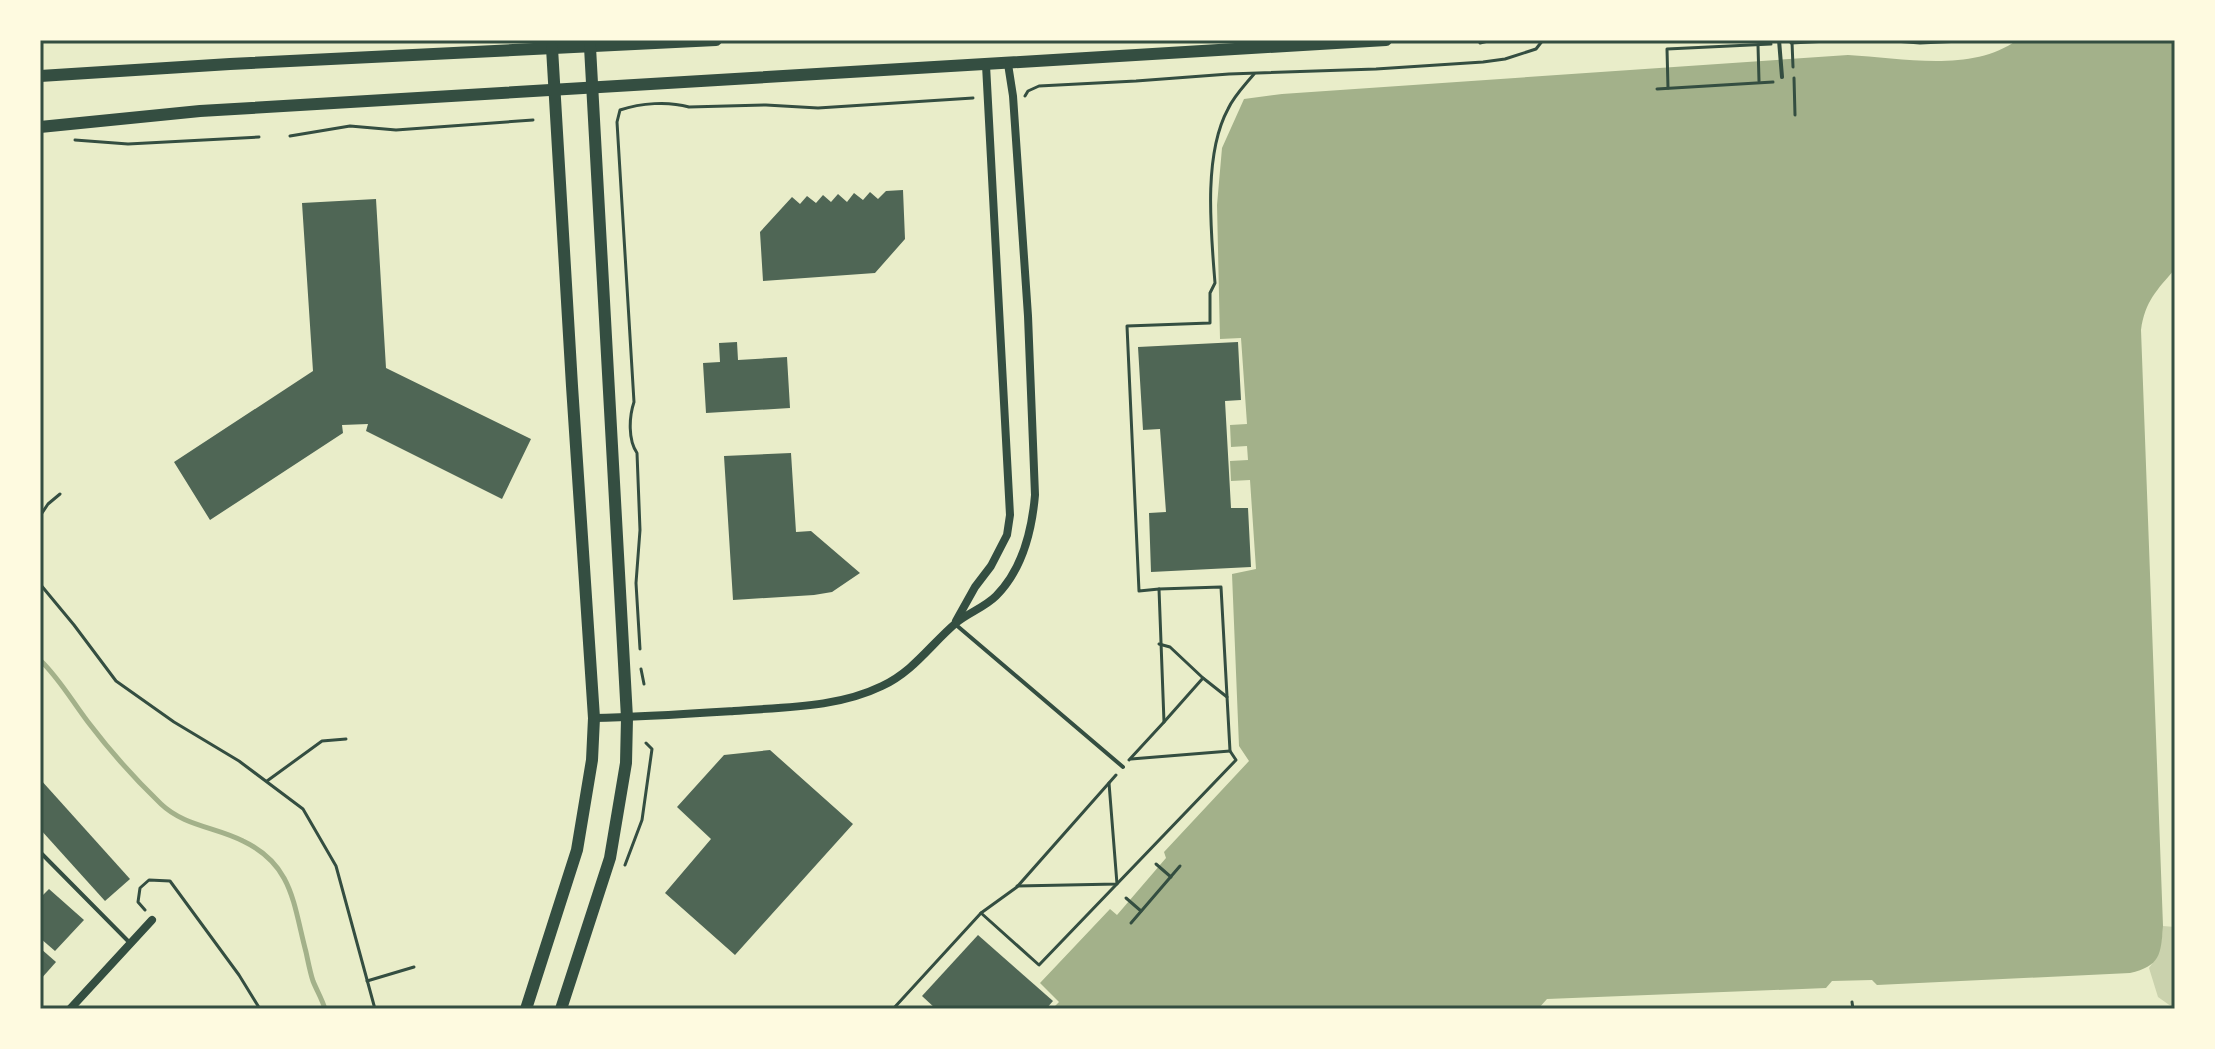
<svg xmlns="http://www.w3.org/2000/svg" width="2215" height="1049" font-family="Signika,sans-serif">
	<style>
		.green { fill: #cad2ad }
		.water { fill: #a3b18a }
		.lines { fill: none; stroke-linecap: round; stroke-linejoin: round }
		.stream { stroke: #a3b18a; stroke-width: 5 }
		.building { fill: #4f6655 }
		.path { stroke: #344e41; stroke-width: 3 }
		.service { stroke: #344e41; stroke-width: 4 }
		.minor { stroke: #344e41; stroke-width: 8 }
		.secondary { stroke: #344e41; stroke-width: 12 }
		.neatline { fill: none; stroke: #344e41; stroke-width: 3 }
	</style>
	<rect width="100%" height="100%" fill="#e9edc9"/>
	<path class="green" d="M2163 926 2175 927V1009L2158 997 2149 968C2159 955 2162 943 2163 926Z"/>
	<path class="water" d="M2017 40H2175V269C2157 290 2145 301 2141 330L2163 926C2161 955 2160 966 2130 973L1877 985 1872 980 1832 981 1826 988 1547 999 1538 1009H1052L1059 1002 1040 983 1110 909 1117 915 1166 858 1164 852 1249 761 1239 746 1232 574 1256 569 1250 480 1231 481 1230 461 1248 460 1247 446 1231 447 1230 425 1247 424 1241 338 1220 339 1217 205 1222 148 1244 99 1282 94 1848 55C1902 58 1972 73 2017 40Z"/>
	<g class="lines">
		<path class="stream" d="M40 660C59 678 72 701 88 722 110 751 135 779 161 804 184 826 216 827 243 841 293 865 293 903 306 952 308 961 310 972 313 981 317 991 322 999 325 1009"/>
	</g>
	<g class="building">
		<polygon points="903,190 905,239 875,273 763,281 760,232 792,197 800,204 807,196 816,203 823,195 831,202 838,194 847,202 854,193 863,200 870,192 878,199 886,191"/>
		<polygon points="376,199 386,368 531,439 502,499 366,431 368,424 342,425 343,433 210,520 174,462 313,371 302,203"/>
		<polygon points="737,342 738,360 787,357 790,408 706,413 703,363 720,362 719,343"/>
		<polygon points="1238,342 1241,400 1225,401 1231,508 1248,508 1251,567 1151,572 1149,513 1166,512 1160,429 1143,430 1138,347"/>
		<polygon points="791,453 796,532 811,531 860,573 832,592 814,595 733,600 724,456"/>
		<polygon points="770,750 853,824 735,955 665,893 711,839 677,807 724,755"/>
		<polygon points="40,779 130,879 105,901 40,829"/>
		<polygon points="49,889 84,920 55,951 40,938 40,898"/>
		<polygon points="978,935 1053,1001 1046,1009 936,1009 922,996"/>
		<polygon points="40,948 56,962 40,980"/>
	</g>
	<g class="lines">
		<g class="path">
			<polyline points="1479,40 1480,43 1492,40"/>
			<polyline points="1882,40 1920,43 1982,40"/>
			<polyline points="1792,42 1793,67"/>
			<polyline points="1791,43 1847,40"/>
			<polyline points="1758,45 1759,81"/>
			<polyline points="1794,78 1795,115"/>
			<polyline points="1668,88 1667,49 1771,44"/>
			<polyline points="1657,89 1773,82"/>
			<polyline points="1025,96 1028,91 1039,86 1136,81 1229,74 1376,69 1483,62 1505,59 1536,49 1543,40"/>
			<polyline points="290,136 350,126 396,130 533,120"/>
			<polyline points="75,140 128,144 259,137"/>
			<polyline points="40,516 48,504 60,494"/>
			<polyline points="40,584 74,625 116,681 174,722 239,761 303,809 336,866 375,1009"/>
			<polyline points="1159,644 1170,647 1203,678 1227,697"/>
			<path d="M640 649 636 583 640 530 637 453C628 440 629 417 634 402L617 122 620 110C641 103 668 101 689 107L766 105 818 108 973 98"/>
			<polyline points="641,669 644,684"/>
			<polyline points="1164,722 1203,678"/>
			<polyline points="1131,759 1230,751"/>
			<path d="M1129 760 1164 722 1159 589 1139 591 1127 326 1210 323V293L1215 283C1211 232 1203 155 1228 109 1234 96 1245 85 1254 74"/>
			<polyline points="267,781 322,741 346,739"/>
			<polyline points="1156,864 1171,877"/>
			<polyline points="625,865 642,820 652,749 646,743"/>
			<polyline points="1017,886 1117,884 1109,783"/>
			<polyline points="1126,898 1141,911"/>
			<polyline points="145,910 138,902 140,888 149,880 170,881 239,975 260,1009"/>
			<polyline points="981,913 1039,965 1236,760 1230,751 1221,587 1159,589"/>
			<polyline points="1131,923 1180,866"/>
			<polyline points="367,981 414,967"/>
			<polyline points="1852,1002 1853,1009"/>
			<polyline points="893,1009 981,913 1017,887 1116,775"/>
		</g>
		<g class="service">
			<polyline points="1779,40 1782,77"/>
			<polyline points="955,624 1123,767"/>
			<polyline points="40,852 130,943"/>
		</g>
		<g class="minor">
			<polyline points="956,621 975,587 991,566 1007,535 1010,515 986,65"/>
			<path d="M594 718C641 717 687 714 734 711 784 707 837 708 882 686 914 671 931 644 956 623 968 613 985 607 996 596 1022 570 1032 530 1035 495L1028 316 1013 96 1008 64"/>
			<polyline points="70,1009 152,920"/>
		</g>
		<g class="secondary">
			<polyline points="40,76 230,64 716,40"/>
			<polyline points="40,127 200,111 1386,40"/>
			<polyline points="526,1009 577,850 592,760 594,718 572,386 552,48"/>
			<polyline points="561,1009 610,858 626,763 627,718 590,47"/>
		</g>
	</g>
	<rect width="2215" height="1049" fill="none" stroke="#fefae0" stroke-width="84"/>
	<rect x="42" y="42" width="2131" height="965" class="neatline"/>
</svg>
